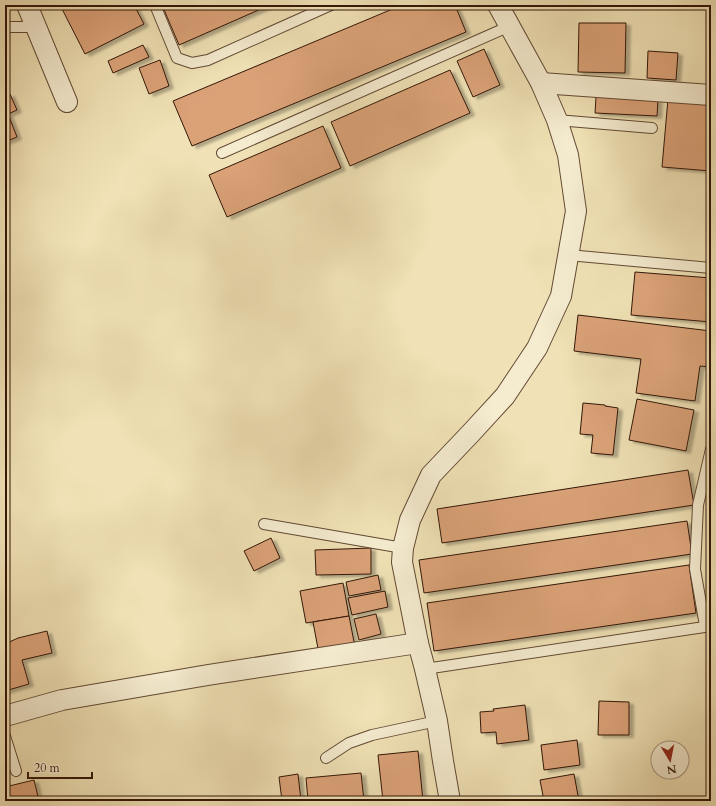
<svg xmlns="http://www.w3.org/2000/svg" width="716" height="806" font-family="Cardo,serif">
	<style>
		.building { fill: #dba278; stroke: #321607; filter: url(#shadow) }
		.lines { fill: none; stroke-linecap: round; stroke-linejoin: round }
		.lane-casing { stroke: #624933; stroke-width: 12 }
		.street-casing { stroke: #624933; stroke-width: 22 }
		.lane { stroke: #f5ecd0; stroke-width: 10 }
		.street { stroke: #f5ecd0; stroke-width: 20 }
	</style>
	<defs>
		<filter id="shadow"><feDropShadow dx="4.5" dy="2.5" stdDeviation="1" flood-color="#0004"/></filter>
	</defs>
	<rect width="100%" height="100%" fill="#f0e2b6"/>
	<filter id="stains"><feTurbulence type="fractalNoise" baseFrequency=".005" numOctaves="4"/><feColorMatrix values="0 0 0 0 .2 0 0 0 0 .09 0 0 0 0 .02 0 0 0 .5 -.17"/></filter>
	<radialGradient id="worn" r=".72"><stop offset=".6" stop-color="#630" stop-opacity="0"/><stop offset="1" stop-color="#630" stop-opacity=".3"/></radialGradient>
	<g class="building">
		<polygon points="60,5 134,5 144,24 85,54"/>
		<polygon points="162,5 270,5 179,45"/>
		<polygon points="402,5 455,5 466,32 192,146 173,101"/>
		<polygon points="579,23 626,23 625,73 578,72"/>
		<polygon points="143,45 149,57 113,73 108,61"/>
		<polygon points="484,49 500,85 473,97 457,61"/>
		<polygon points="648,51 678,53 676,80 647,78"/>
		<polygon points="160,60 169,86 149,94 139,68"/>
		<polygon points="450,70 470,113 350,166 331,122"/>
		<polygon points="10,94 17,110 8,114 17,137 5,142 5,97"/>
		<polygon points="596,97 658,100 657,116 595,113"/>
		<polygon points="668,99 711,102 711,171 662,167"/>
		<polygon points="323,126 341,168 227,217 209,175"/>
		<polygon points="635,272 711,278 711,322 631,315"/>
		<polygon points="578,315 711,331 711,367 700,366 695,401 636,393 641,359 574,351"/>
		<polygon points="637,399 694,410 686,451 629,440"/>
		<polygon points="583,403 605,405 605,406 618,408 613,455 591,453 593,435 580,434"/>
		<polygon points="688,470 694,505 442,543 437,509"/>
		<polygon points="687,521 692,554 424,593 419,560"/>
		<polygon points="271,538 280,558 254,571 244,551"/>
		<polygon points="371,548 371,574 316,575 315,550"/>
		<polygon points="689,565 696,613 434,651 427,603"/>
		<polygon points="378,575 381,590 349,596 346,582"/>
		<polygon points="343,583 349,616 306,623 300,591"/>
		<polygon points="385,591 388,607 352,615 348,598"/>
		<polygon points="376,614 381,634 359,640 354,619"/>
		<polygon points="349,616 355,647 319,654 313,622"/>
		<polygon points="47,631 52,653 22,660 29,684 5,691 5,644 18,638"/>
		<polygon points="599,701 629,702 629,735 598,735"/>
		<polygon points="525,705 529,740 497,744 496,732 481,733 480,712 494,711 493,709"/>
		<polygon points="577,740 580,765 544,770 541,745"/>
		<polygon points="418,751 423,801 383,801 378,755"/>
		<polygon points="361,773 364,801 308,801 306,778"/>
		<polygon points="298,774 301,801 282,801 279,777"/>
		<polygon points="574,774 579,801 544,801 540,780"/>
		<polygon points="34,780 39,801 5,801 5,787"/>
	</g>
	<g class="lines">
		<g class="lane-casing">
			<g id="lane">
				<polyline points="155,5 177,58 192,63 208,60 331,5"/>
				<polyline points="5,27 36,27"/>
				<polyline points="557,120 652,128"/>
				<polyline points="222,153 510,26"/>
				<polyline points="568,255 711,268"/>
				<polyline points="264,524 403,548"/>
				<polyline points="705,626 695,569 698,505 711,449"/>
				<polyline points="425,669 711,626"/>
				<polyline points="5,736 16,771"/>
				<polyline points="326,758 349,743 372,735 437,721"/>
			</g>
		</g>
		<g class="street-casing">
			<g id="street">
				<polyline points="27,5 67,102"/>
				<polyline points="541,83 711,95"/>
				<polyline points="5,716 62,700 208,675 418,643"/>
				<polyline points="450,801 443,761 437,721 425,669 418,643 402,562 403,548 410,520 431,475 471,433 505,396 537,348 561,296 576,211 568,155 557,120 541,83 498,5"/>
			</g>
		</g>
		<use href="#lane" class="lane"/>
		<use href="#street" class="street"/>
	</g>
	<rect width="716" height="806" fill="none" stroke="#f0e2b6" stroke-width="20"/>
	<rect x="6" y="6" width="704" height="794" fill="none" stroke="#321607" stroke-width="2"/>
	<rect x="10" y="10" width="696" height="786" fill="none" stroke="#321607"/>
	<g transform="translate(670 760) rotate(170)"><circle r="19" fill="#f5ecd0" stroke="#a79680"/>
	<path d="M0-3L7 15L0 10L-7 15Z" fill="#8f2418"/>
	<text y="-6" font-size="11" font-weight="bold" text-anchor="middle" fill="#321607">N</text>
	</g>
	<path d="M28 772v6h64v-6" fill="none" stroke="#321607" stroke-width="2"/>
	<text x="34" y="772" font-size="12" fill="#321607" stroke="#f5ecd0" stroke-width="3" paint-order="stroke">20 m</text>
	<rect width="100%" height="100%" filter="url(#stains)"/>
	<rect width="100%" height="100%" fill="url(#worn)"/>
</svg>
